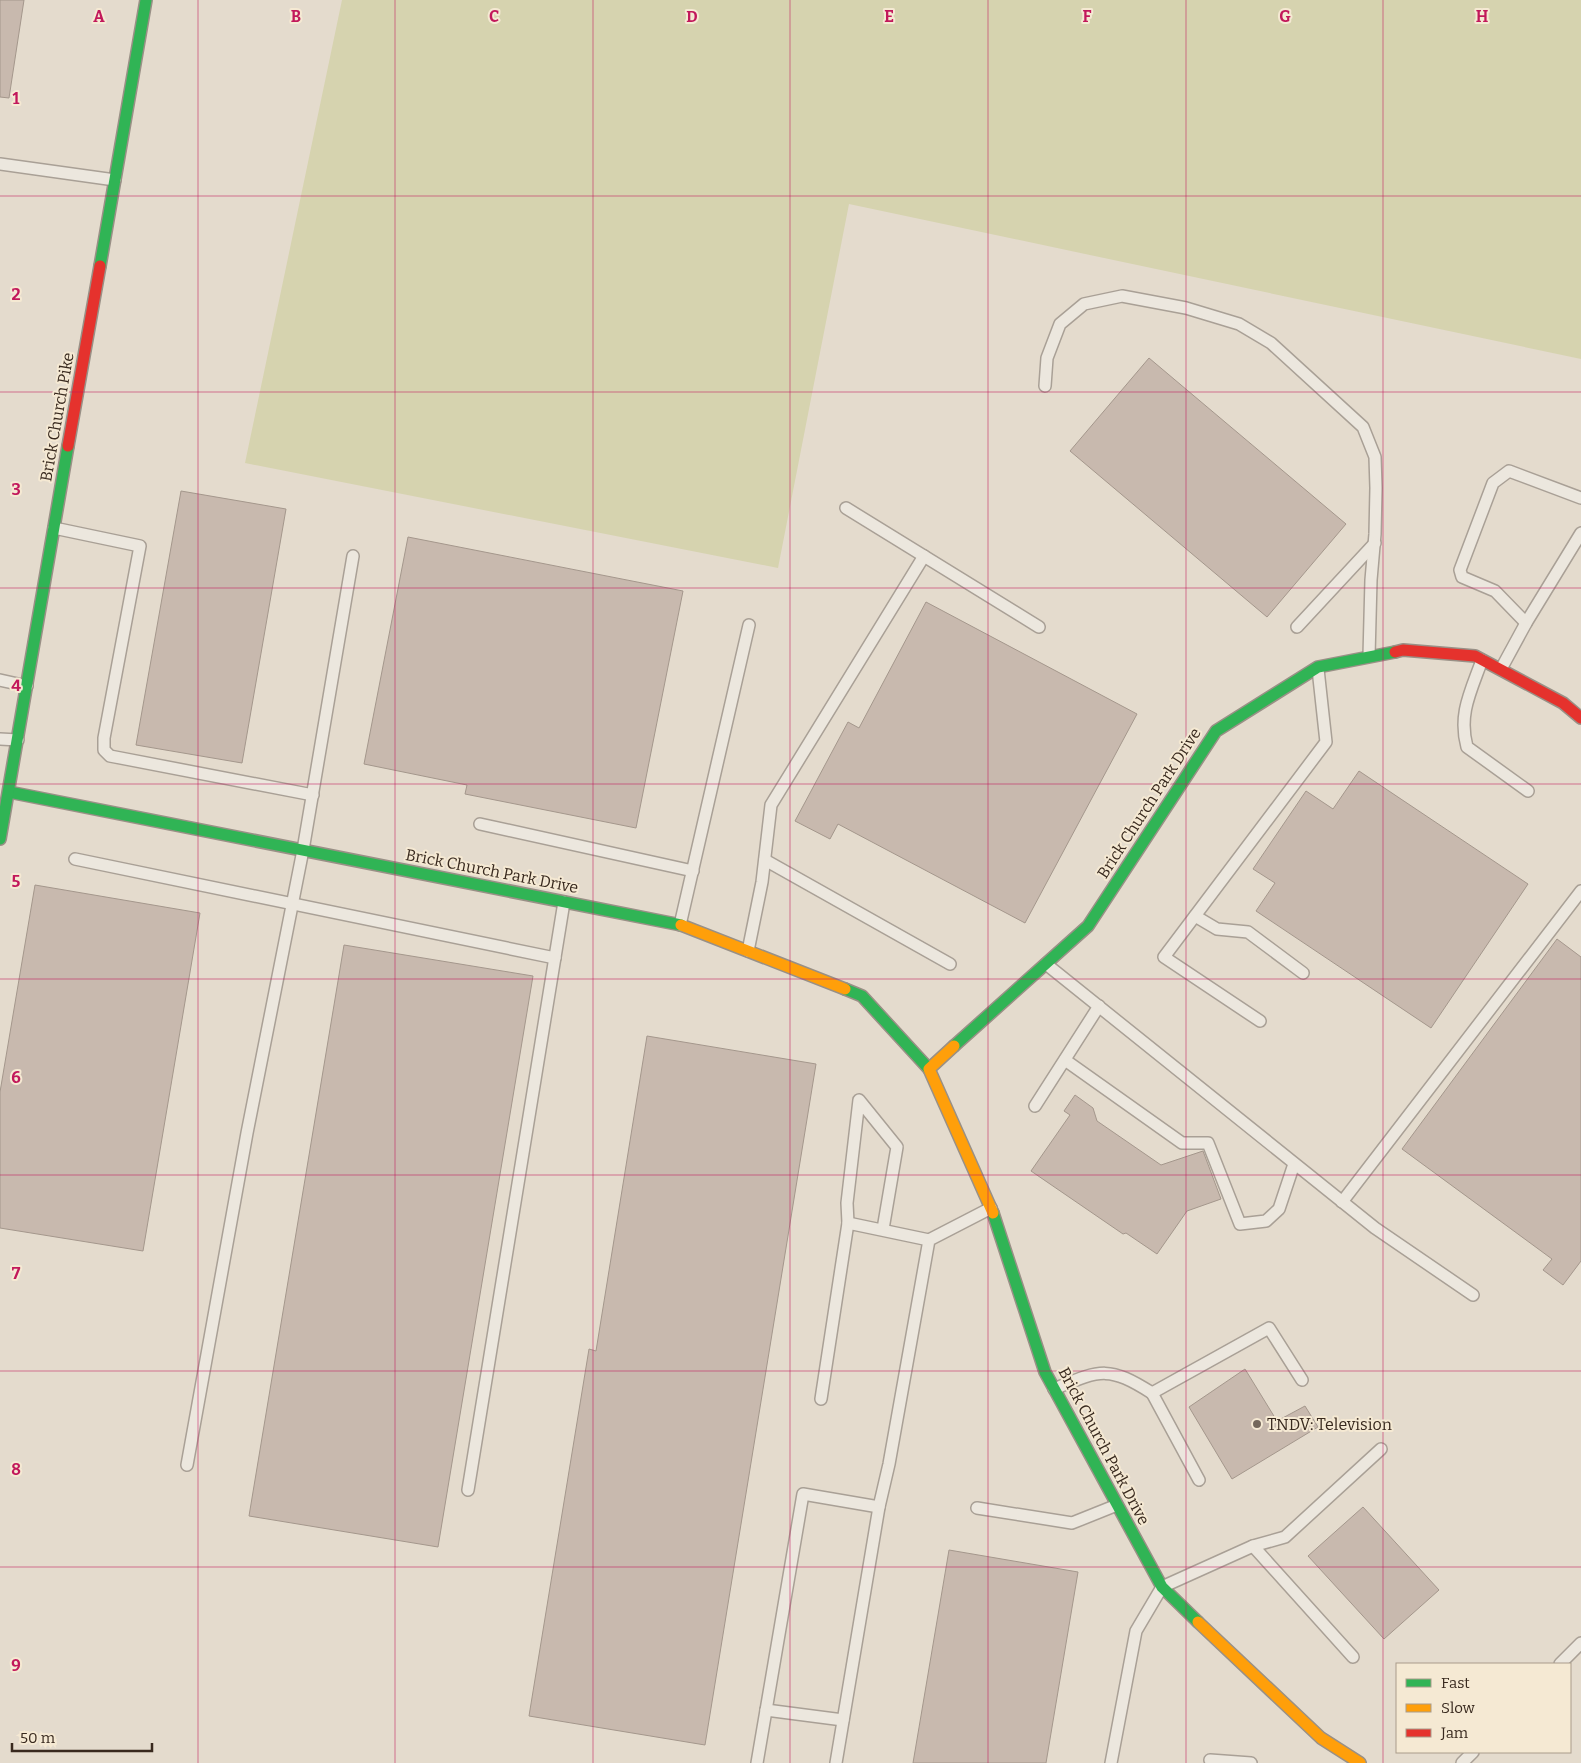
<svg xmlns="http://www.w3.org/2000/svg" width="1581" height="1763" font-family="Bitter,serif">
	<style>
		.green { fill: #d6d3af }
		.building { fill: #c8b9ae; stroke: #a4978c }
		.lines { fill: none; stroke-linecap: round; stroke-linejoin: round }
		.lane-casing { stroke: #a9a096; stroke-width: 14 }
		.fast-casing { stroke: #999086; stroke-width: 14 }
		.slow-casing { stroke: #999086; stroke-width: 14 }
		.jam-casing { stroke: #999086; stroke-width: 14 }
		.lane { stroke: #ece7de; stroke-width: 11 }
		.fast { stroke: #30b455; stroke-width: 11 }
		.slow { stroke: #ff9f0a; stroke-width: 11 }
		.jam { stroke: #e5322d; stroke-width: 11 }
		.grid { fill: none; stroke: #c2185b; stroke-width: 1; stroke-opacity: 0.55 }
		.poi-dot { fill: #74675b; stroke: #f5e9d3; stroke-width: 2 }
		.labels { text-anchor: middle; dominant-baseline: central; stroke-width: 4; stroke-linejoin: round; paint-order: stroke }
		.street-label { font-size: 16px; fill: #38291e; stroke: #f5e9d3 }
		.poi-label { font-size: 16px; fill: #38291e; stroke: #f5e9d3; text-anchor: start }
		.grid-label { font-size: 16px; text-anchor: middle; font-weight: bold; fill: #c2185b; stroke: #f5e9d3; stroke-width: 4; stroke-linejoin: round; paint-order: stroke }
	</style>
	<rect width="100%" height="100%" fill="#e4dbcd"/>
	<polygon class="green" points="342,0 1581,0 1581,359 849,204 778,568 245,463"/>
	<g class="building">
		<polygon points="0,0 24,0 9,98 0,97"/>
		<polygon points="1149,358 1346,524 1267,617 1070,451"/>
		<polygon points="181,491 286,509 242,763 136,745"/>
		<polygon points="408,537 683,591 636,828 465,794 467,785 364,764"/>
		<polygon points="926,602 1137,714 1025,923 838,824 830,839 795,821 848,722 859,728"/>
		<polygon points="1359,771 1528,884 1431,1028 1256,911 1275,883 1253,869 1306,791 1333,809"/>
		<polygon points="35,885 200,913 143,1251 0,1228 0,1092"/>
		<polygon points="1557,939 1581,957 1581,1261 1563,1285 1543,1270 1552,1259 1402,1149"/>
		<polygon points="344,945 533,976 438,1547 249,1516"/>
		<polygon points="647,1036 816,1064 705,1745 529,1716 589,1349 596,1351"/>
		<polygon points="1075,1095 1093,1108 1097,1121 1161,1165 1203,1151 1221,1199 1187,1211 1157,1254 1126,1233 1123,1234 1031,1171 1070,1115 1064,1111"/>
		<polygon points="1245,1369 1277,1421 1305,1406 1318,1427 1232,1479 1189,1407"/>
		<polygon points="1363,1507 1439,1590 1384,1639 1308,1556"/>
		<polygon points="949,1550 1078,1572 1046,1763 913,1763"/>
	</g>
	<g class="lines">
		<g class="lane-casing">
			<g id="lane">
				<polyline points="0,164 115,180"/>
				<polyline points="1045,386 1047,358 1060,324 1084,304 1122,296 1186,308 1239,324 1271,343 1363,427 1375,457 1376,488 1375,534 1371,580 1369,656"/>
				<polyline points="846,508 1039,627"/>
				<polyline points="54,528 140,546 104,738 104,750 110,756 313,795"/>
				<polyline points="1526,623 1495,591 1462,577 1460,570 1493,483 1509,471 1581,498"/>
				<polyline points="1297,627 1375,543"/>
				<path d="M1482 660C1471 691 1458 714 1467 747L1528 791"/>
				<polyline points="1501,669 1526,623 1581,533"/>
				<polyline points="0,680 27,686"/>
				<polyline points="0,739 18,740"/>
				<polyline points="480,824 693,871"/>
				<polyline points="75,859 555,958"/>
				<polyline points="765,860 950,964"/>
				<polyline points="1195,916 1217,929 1248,932 1303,973"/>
				<polyline points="680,925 749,625"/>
				<polyline points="748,951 762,882 771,805 924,556"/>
				<polyline points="1046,964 1375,1228 1473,1295"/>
				<polyline points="1260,1021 1164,957 1326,742 1318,669"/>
				<polyline points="1065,1060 1182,1143 1208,1143 1240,1224 1266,1221 1279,1209 1294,1164"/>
				<polyline points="1035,1106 1099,1006"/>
				<polyline points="1342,1202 1581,891"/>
				<polyline points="848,1223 847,1203 859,1100 897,1147 883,1229"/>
				<path d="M1054 1389C1100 1370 1108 1365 1152 1393"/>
				<polyline points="821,1399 848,1223 929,1240"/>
				<polyline points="187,1465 247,1133 303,850 353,556"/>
				<polyline points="1199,1480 1152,1393 1269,1328 1302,1380"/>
				<polyline points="468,1490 564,902"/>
				<polyline points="977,1508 1072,1523 1117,1505"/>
				<polyline points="1253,1546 1353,1657"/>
				<polyline points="1560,1664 1581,1643"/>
				<polyline points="766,1710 843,1720"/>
				<polyline points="1210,1760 1251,1763"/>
				<polyline points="757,1763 803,1494 879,1507"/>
				<polyline points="836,1763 879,1507 889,1464 929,1240 991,1208"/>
				<polyline points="1111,1763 1136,1631 1162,1587 1253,1546 1285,1537 1381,1449"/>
				<polyline points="1462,1763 1473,1752"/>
			</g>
		</g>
		<g class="fast-casing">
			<g id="fast">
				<polyline points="100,266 146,0"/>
				<polyline points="9,792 681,925"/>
				<polyline points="0,839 68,446"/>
				<polyline points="845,989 862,996 929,1069"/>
				<polyline points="954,1046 1088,926 1216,731 1318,667 1395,652"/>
				<polyline points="993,1213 1045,1372 1162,1587 1198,1622"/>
			</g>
		</g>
		<g class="slow-casing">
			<g id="slow">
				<polyline points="681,925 845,989"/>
				<polyline points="954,1046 929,1069 993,1213"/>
				<polyline points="1198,1622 1321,1738 1360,1763"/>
			</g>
		</g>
		<g class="jam-casing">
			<g id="jam">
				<polyline points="68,446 100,266"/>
				<polyline points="1395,652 1403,650 1475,656 1563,703 1581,718"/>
			</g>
		</g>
		<use href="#lane" class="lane"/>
		<use href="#fast" class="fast"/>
		<use href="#slow" class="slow"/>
		<use href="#jam" class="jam"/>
	</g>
	<path class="grid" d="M198 0V1763M395 0V1763M593 0V1763M790 0V1763M988 0V1763M1186 0V1763M1383 0V1763M0 196H1581M0 392H1581M0 588H1581M0 784H1581M0 979H1581M0 1175H1581M0 1371H1581M0 1567H1581"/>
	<circle class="poi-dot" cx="1257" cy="1424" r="5"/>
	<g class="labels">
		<g class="street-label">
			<text transform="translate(57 417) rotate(-80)">Brick Church Pike</text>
			<text transform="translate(1149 803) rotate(-57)">Brick Church Park Drive</text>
			<text transform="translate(492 871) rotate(11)">Brick Church Park Drive</text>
			<text transform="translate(1104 1446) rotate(62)">Brick Church Park Drive</text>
		</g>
		<g class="poi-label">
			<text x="1267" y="1424">TNDV: Television</text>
		</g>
	</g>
	<g class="grid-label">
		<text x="99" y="22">A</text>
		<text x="296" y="22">B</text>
		<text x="494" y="22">C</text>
		<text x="692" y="22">D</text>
		<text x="889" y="22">E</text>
		<text x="1087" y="22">F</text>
		<text x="1285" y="22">G</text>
		<text x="1482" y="22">H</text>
		<text x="16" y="104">1</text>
		<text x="16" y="300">2</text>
		<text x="16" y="495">3</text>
		<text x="16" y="691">4</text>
		<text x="16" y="887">5</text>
		<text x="16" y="1083">6</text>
		<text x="16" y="1279">7</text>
		<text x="16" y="1475">8</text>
		<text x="16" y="1671">9</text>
	</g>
	<rect x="1396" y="1663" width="175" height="90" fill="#f5e9d3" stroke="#a99c8b"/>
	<rect x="1406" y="1679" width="25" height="8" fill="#30b455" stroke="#a99c8b"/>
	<text x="1441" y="1688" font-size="15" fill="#38291e">Fast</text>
	<rect x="1406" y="1704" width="25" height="8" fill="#ff9f0a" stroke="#a99c8b"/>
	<text x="1441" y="1713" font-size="15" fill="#38291e">Slow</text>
	<rect x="1406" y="1729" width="25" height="8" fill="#e5322d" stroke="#a99c8b"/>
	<text x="1441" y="1738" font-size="15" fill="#38291e">Jam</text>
	<path d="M12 1743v8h140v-8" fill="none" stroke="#38291e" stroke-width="2.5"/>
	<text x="20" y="1743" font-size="15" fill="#38291e" stroke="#f5e9d3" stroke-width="4" paint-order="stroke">50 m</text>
</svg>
